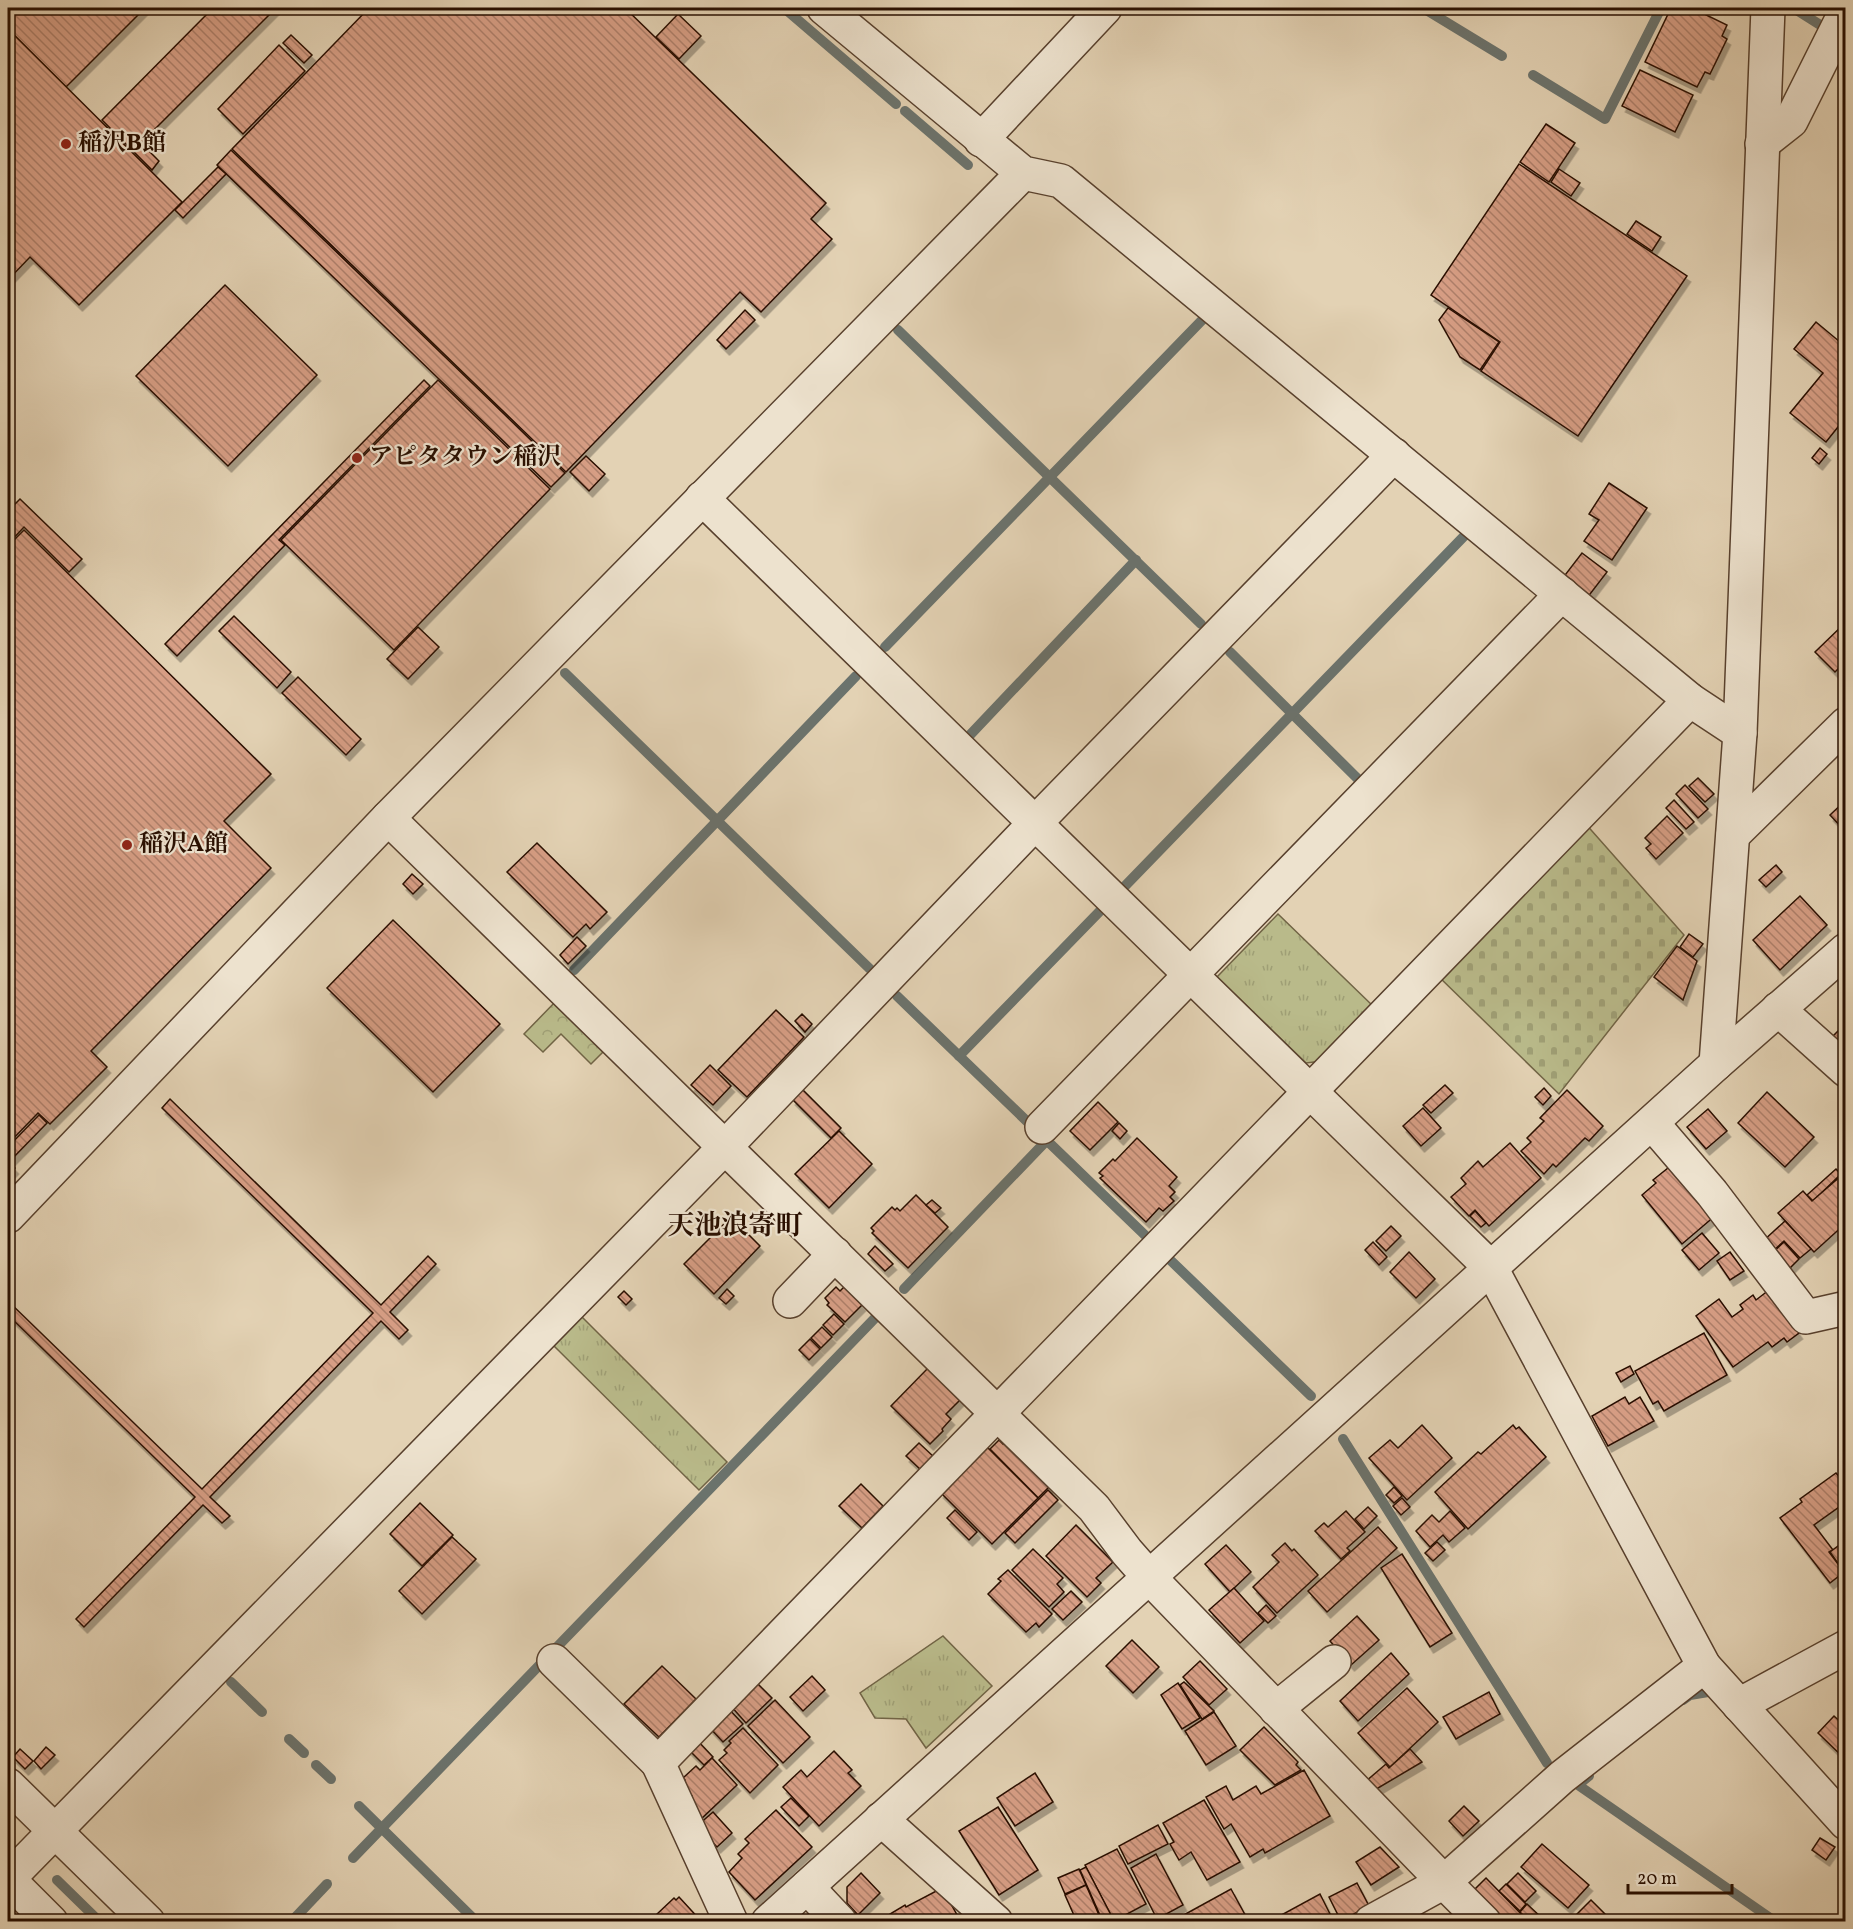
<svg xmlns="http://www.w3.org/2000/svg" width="1853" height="1929" font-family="Vollkorn,'Noto Serif JP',serif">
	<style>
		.grass { fill: url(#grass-tufts); stroke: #716445; stroke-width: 1.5 }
		.forest { fill: url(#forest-crowns); stroke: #716445; stroke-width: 1.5 }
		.cemetery { fill: url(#cemetery-stones); stroke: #716445; stroke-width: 1.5 }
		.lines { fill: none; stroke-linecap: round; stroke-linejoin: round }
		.stream { stroke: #6b736d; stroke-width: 10 }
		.building { fill: url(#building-back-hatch); stroke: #290f00; stroke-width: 1.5; filter: url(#shadow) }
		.minor-casing { stroke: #58402d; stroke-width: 36 }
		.minor { stroke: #ede2ce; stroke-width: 33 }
		.poi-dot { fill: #8f2418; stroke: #ede2ce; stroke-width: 2 }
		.labels { text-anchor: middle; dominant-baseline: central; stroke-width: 4.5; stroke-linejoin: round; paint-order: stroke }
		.poi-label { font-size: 24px; font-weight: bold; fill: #290f00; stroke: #ede2ce; text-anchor: start }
		.quarter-label { font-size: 27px; font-weight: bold; fill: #290f00; stroke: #ede2ce }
	</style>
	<defs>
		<pattern id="grass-tufts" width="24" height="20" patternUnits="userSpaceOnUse" patternTransform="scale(1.5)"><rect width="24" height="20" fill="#b9ba8a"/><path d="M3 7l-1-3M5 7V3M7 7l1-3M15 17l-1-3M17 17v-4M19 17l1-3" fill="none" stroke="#9f9f75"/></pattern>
		<pattern id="forest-crowns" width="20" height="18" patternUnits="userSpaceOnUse" patternTransform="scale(1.5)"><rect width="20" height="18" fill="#b9ba8a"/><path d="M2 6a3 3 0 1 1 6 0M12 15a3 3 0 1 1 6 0" fill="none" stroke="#9f9f75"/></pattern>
		<pattern id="cemetery-stones" width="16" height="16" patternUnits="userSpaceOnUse" patternTransform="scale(1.5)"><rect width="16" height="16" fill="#b9ba8a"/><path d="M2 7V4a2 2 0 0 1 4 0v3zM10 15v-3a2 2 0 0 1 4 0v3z" fill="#9f9f75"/></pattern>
		<pattern id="building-back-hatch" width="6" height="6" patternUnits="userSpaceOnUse" patternTransform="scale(1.5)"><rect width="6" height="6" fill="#d79e85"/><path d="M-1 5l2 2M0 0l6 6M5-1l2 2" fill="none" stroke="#ae7f6a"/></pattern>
		<filter id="shadow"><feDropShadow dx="3.5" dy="6" stdDeviation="0" flood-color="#0004"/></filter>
	</defs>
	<rect width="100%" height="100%" fill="#e3d2b4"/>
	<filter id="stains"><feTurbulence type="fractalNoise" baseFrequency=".00333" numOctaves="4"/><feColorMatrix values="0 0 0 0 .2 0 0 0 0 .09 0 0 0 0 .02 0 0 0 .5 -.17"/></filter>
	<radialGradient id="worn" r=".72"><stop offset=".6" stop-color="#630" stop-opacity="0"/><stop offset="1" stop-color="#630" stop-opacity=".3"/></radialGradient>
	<g class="grass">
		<polygon points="1278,914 1374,1007 1322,1061 1306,1063 1217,977"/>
		<polygon points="579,1314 727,1462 699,1490 551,1343"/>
		<polygon points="943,1636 992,1686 926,1748 906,1719 875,1718 860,1693"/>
	</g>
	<polygon class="forest" points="557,1000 606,1049 591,1064 561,1034 543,1052 524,1034"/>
	<polygon class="cemetery" points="1584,822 1684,935 1559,1094 1435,973"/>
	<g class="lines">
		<g class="stream">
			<polyline points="784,8 896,104"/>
			<polyline points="1423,8 1502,56"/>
			<polyline points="1795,9 1825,28"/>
			<polyline points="1533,75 1605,119 1661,8"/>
			<polyline points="905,111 968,165"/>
			<polyline points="898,330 1201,624"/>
			<polyline points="885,647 1207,315"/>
			<polyline points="1230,652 1359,780"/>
			<polyline points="565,673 870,969"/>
			<polyline points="969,736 1136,560"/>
			<polyline points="1125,886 1471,529"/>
			<polyline points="574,970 856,676"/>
			<polyline points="897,996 1149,1239"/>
			<polyline points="959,1056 1101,910"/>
			<polyline points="1164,1254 1311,1396"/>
			<polyline points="904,1289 1051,1136"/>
			<polyline points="1343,1439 1547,1763"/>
			<polyline points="231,1682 262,1712"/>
			<polyline points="1683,1700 1690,1695 1708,1692"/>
			<polyline points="289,1739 304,1753"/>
			<polyline points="316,1765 331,1779"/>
			<polyline points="1589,1776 1578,1785 1776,1922"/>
			<polyline points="359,1806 477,1922"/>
			<polyline points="8,1832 10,1835"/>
			<polyline points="353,1858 877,1316"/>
			<polyline points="57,1880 100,1922"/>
			<polyline points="291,1922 327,1884"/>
		</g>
	</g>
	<g class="building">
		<polygon points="8,8 145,8 66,87 8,29"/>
		<polygon points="213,8 276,8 141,143 159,161 152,170 102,120"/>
		<polygon points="369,8 625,8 826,203 811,219 832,239 761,312 740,292 566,472 232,149"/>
		<polygon points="1671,8 1692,8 1727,25 1722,36 1727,39 1710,74 1705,72 1697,87 1645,62"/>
		<polygon points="678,14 701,36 679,59 656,37"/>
		<polygon points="8,29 182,202 79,305 30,257 8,280"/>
		<polygon points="291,35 312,55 304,63 283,43"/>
		<polygon points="279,45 305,71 243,134 218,109"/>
		<polygon points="1640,70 1693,95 1675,132 1622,106"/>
		<polygon points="1546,124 1575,143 1549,182 1520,162"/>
		<polygon points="231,150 565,473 551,487 217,165"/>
		<polygon points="1519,164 1687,276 1578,436 1481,371 1500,342 1431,295"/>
		<polygon points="218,167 226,174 183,218 175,210"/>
		<polygon points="1559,169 1580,183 1571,196 1551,182"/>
		<polygon points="1636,221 1661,237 1652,251 1627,234"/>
		<polygon points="225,285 317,375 228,466 136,376"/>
		<polygon points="1448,308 1499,342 1480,370 1460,357 1439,320"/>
		<polygon points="745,310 755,320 726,349 717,340"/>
		<polygon points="1816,322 1846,347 1846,424 1842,422 1826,442 1790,413 1823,373 1794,349"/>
		<polygon points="424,380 430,386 279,540 285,545 177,656 165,644"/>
		<polygon points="438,380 550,489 394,650 281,540"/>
		<polygon points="1820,448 1827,454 1819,464 1812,458"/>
		<polygon points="586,456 605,474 589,491 570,472"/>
		<polygon points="1609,483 1647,508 1612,560 1584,541 1599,520 1589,514"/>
		<polygon points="20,499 82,559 69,572 24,527 8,544 8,511"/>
		<polygon points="24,530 271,774 224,821 271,868 91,1051 107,1067 50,1124 38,1113 8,1144 8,546"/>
		<polygon points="1582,553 1607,572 1587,598 1562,579"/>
		<polygon points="234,616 291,672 277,688 219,631"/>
		<polygon points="1846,622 1846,669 1842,665 1835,672 1815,652"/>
		<polygon points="418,627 439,647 408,679 387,659"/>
		<polygon points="298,677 361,739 346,755 282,693"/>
		<polygon points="1698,778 1714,794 1705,802 1689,786"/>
		<polygon points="1685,785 1708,809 1698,818 1676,794"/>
		<polygon points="1674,800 1694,822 1686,829 1666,808"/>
		<polygon points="1846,800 1846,832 1830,815"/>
		<polygon points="1667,816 1683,833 1656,859 1646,848 1651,844 1645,838"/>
		<polygon points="537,843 607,912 590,929 586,924 573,937 507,872"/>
		<polygon points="1776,865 1782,872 1766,887 1759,880"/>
		<polygon points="412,874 423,884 413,894 403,884"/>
		<polygon points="1800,896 1827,925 1780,970 1753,940"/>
		<polygon points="393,920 500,1024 433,1092 327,988"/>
		<polygon points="1689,934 1703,944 1693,957 1680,947"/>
		<polygon points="577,937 586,946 568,964 560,955"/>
		<polygon points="1677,946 1697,961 1683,1000 1654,977"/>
		<polygon points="776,1010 804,1037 747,1097 718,1070"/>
		<polygon points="802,1014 812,1024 805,1032 795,1021"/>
		<polygon points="1846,1023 1846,1053 1831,1038"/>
		<polygon points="710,1065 731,1086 713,1105 691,1085"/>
		<polygon points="1445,1085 1453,1093 1431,1113 1423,1105"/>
		<polygon points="1544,1088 1551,1096 1543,1105 1535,1097"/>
		<polygon points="802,1089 841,1128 831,1138 792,1099"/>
		<polygon points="1567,1090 1603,1126 1589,1141 1585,1138 1556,1167 1553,1164 1544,1174 1521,1151 1531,1142 1527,1138 1544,1121 1540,1118"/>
		<polygon points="1767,1092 1814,1137 1785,1167 1738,1123"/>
		<polygon points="170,1099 381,1305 428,1256 436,1264 390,1312 408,1330 399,1339 381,1321 210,1497 230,1516 222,1523 203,1505 84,1627 76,1619 195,1497 8,1315 8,1301 202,1489 373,1313 162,1108"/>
		<polygon points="1098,1102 1118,1122 1090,1150 1070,1131"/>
		<polygon points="1423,1108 1441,1128 1421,1146 1403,1126"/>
		<polygon points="1708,1109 1727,1131 1706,1149 1687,1127"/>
		<polygon points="39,1115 47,1123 9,1162 15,1168 8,1176 8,1147"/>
		<polygon points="1119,1123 1127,1131 1120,1139 1112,1131"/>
		<polygon points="839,1131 872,1164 829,1208 795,1174"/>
		<polygon points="1137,1138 1177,1177 1169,1186 1175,1192 1170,1197 1174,1201 1163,1211 1159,1208 1146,1222 1100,1178 1103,1176 1099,1173 1113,1159 1115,1161"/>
		<polygon points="1510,1143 1541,1178 1489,1226 1475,1210 1469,1216 1451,1197 1466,1184 1461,1178 1478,1161 1483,1167"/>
		<polygon points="1673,1164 1716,1215 1682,1244 1642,1195 1656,1183 1653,1180"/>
		<polygon points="1836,1169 1841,1174 1813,1201 1807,1195"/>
		<polygon points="1842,1175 1846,1179 1846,1223 1814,1252 1778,1213 1803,1191 1812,1201"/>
		<polygon points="916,1195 948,1227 908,1268 872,1233 874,1231 871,1228 892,1207 895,1210 897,1208 900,1211"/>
		<polygon points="932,1200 941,1208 935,1213 926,1205"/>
		<polygon points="1475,1211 1486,1223 1481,1227 1470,1216"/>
		<polygon points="731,1217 760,1246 714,1294 684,1264"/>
		<polygon points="1785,1221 1811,1249 1800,1258 1784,1241 1772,1252 1762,1242"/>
		<polygon points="1391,1226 1401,1236 1386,1251 1376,1241"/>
		<polygon points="1702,1233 1719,1253 1699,1270 1682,1250"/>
		<polygon points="1373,1242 1387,1257 1379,1265 1365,1250"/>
		<polygon points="1784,1242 1799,1259 1787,1271 1771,1254"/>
		<polygon points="875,1246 893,1264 885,1271 868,1254"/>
		<polygon points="1409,1252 1435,1279 1416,1298 1390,1272"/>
		<polygon points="1730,1252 1744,1271 1730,1280 1717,1261"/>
		<polygon points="836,1287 840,1291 844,1287 862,1305 845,1322 827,1305 829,1303 825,1298"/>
		<polygon points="727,1289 734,1296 726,1304 719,1298"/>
		<polygon points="1769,1290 1799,1333 1787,1342 1784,1338 1772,1347 1768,1342 1733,1367 1696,1316 1719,1299 1732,1317 1743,1309 1740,1305 1753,1295 1756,1300"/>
		<polygon points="624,1291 632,1299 626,1305 618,1297"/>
		<polygon points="834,1314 844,1324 833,1335 823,1325"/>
		<polygon points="822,1327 832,1337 821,1348 811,1338"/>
		<polygon points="1704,1333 1727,1375 1664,1411 1658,1401 1653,1404 1635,1371"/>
		<polygon points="810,1339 820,1349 809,1360 799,1350"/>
		<polygon points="1630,1366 1634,1374 1621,1382 1616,1373"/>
		<polygon points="929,1367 961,1399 946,1414 951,1419 942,1429 943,1431 930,1444 891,1406"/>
		<polygon points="1625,1397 1629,1404 1640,1397 1654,1421 1608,1446 1592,1416"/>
		<polygon points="1422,1425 1452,1458 1407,1500 1369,1458 1390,1440 1398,1448"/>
		<polygon points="1513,1425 1516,1429 1519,1427 1546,1457 1468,1529 1435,1492 1478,1452 1481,1454"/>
		<polygon points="999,1440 1003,1444 1004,1442 1049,1487 1038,1498 990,1449"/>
		<polygon points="919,1443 935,1458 922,1471 906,1456"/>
		<polygon points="986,1446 1038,1498 992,1544 940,1492"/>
		<polygon points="1836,1473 1846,1485 1846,1502 1814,1525 1833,1550 1829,1552 1844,1572 1830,1583 1780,1518 1802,1502 1800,1499"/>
		<polygon points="861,1484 883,1506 862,1528 839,1506"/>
		<polygon points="1394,1487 1402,1496 1394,1503 1386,1495"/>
		<polygon points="1048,1490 1058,1500 1015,1543 1005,1533"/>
		<polygon points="1402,1498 1410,1507 1401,1515 1393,1506"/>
		<polygon points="420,1503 453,1535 422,1566 390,1534"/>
		<polygon points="1368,1507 1377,1516 1364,1529 1355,1519"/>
		<polygon points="955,1510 977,1532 969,1540 947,1518"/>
		<polygon points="1346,1511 1365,1532 1347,1548 1350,1551 1341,1559 1315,1531 1324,1523 1328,1527"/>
		<polygon points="1450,1511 1465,1528 1449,1542 1443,1535 1430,1547 1416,1531 1432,1515 1439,1522"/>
		<polygon points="1076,1525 1113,1562 1096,1578 1101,1583 1087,1597 1046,1556"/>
		<polygon points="1378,1527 1397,1548 1327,1612 1308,1591"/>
		<polygon points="452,1537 476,1559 422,1614 399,1591"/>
		<polygon points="1845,1541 1846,1566 1842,1569 1830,1552"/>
		<polygon points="1437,1542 1445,1550 1433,1561 1425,1553"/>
		<polygon points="1285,1543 1292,1551 1294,1549 1318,1575 1277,1613 1253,1587 1279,1562 1272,1555"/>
		<polygon points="1226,1545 1251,1572 1230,1592 1205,1564"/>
		<polygon points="1033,1549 1063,1578 1057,1584 1064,1592 1049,1607 1012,1570"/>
		<polygon points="1402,1554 1452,1633 1430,1647 1381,1568"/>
		<polygon points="1008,1570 1052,1614 1039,1627 1036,1623 1026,1632 988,1594 1001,1581 998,1579"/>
		<polygon points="1234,1588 1264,1621 1240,1643 1209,1610"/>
		<polygon points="1071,1591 1082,1602 1063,1620 1052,1609"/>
		<polygon points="1266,1605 1276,1616 1268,1623 1258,1613"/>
		<polygon points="1357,1616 1379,1640 1351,1665 1330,1641"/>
		<polygon points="1132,1640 1159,1667 1133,1693 1106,1666"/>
		<polygon points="1391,1653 1409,1674 1358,1721 1340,1701"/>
		<polygon points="1200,1661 1227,1689 1209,1705 1183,1677"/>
		<polygon points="662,1666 696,1699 659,1737 624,1704"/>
		<polygon points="812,1676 825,1690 803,1711 790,1697"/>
		<polygon points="755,1681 772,1698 746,1723 730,1705"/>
		<polygon points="1184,1682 1214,1711 1202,1719 1180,1685"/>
		<polygon points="1178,1683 1200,1718 1182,1729 1161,1695"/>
		<polygon points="1407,1688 1438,1722 1390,1767 1358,1733"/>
		<polygon points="1489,1692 1500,1714 1456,1739 1443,1717"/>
		<polygon points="775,1700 810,1737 783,1763 748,1726"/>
		<polygon points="728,1708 743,1724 723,1742 709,1727"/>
		<polygon points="1214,1712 1236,1746 1206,1765 1185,1731"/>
		<polygon points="1834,1716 1846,1727 1846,1760 1818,1733"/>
		<polygon points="1264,1727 1298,1762 1296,1765 1301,1770 1275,1785 1240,1750"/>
		<polygon points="743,1728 778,1765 750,1793 719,1760 727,1753 724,1750 731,1743 729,1741"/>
		<polygon points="697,1740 713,1757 704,1765 688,1749"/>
		<polygon points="46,1747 55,1755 41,1769 34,1761"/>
		<polygon points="20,1749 33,1761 25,1769 13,1757"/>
		<polygon points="1410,1749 1422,1762 1373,1791 1365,1782 1386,1764 1389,1768"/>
		<polygon points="834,1751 852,1770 848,1773 861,1786 819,1826 783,1787 801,1770 807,1777"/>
		<polygon points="712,1758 737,1785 701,1819 688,1800 692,1796 681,1785 685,1780 683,1778 696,1766 700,1770"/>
		<polygon points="1304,1770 1330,1816 1265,1853 1263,1849 1250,1857 1231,1824 1224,1829 1206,1797 1226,1786 1233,1800 1256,1786 1261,1794"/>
		<polygon points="1035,1773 1053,1802 1015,1826 997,1798"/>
		<polygon points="791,1798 809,1816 799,1826 781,1807"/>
		<polygon points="1204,1800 1240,1862 1207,1880 1191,1852 1179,1860 1170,1844 1174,1842 1163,1823"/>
		<polygon points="1464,1806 1479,1821 1463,1836 1449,1821"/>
		<polygon points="998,1807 1038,1870 999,1895 959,1831"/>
		<polygon points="776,1810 812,1847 755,1900 729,1872 742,1858 738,1854 749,1843 745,1839"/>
		<polygon points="713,1812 732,1833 717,1847 697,1826"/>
		<polygon points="1158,1825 1168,1844 1128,1864 1119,1846"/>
		<polygon points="1820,1838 1835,1847 1826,1860 1812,1850"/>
		<polygon points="1542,1844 1589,1885 1568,1908 1521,1867"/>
		<polygon points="1380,1847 1399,1867 1371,1885 1356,1862"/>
		<polygon points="1117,1849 1146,1904 1114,1921 1085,1865"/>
		<polygon points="1156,1854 1183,1905 1157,1919 1131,1868"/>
		<polygon points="1086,1867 1113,1919 1109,1922 1103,1922 1080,1870"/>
		<polygon points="1079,1869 1086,1885 1065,1894 1058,1878"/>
		<polygon points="861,1873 880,1893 858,1915 847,1903 847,1887"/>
		<polygon points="1518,1873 1536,1891 1525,1902 1507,1884"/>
		<polygon points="1486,1878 1529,1922 1504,1922 1473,1891"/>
		<polygon points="1357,1883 1369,1906 1341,1921 1329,1897"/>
		<polygon points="1506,1884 1526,1904 1520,1911 1499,1891"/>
		<polygon points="1086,1885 1102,1922 1077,1922 1065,1895"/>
		<polygon points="942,1888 961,1922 882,1922 891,1916 890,1914 905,1905 906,1907"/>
		<polygon points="1231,1889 1249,1922 1171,1922"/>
		<polygon points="1320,1894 1334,1922 1276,1922 1274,1919"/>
		<polygon points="679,1897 702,1922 653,1922 658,1917 656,1915 674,1898 676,1900"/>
		<polygon points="1591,1900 1613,1922 1562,1922 1568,1916 1572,1919"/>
		<polygon points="1527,1904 1542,1918 1539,1922 1530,1922 1520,1912"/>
	</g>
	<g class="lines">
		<g class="minor-casing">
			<g id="minor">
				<polyline points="824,8 1023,173 1061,181 1690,700 1740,733"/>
				<polyline points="981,140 1105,8"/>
				<polyline points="1762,144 1791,121 1846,11"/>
				<polyline points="702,498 1491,1268 1704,1666 1846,1823"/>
				<polyline points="388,818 1094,1508 1127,1552 1149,1577 1444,1882 1484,1922"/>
				<polyline points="1733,835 1846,724"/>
				<polyline points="1778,1009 1846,1070"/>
				<polyline points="1716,1064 1740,733 1768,8"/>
				<polyline points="1652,1123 1712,1193 1806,1317 1846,1308"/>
				<polyline points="1042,1127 1562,594"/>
				<polyline points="8,1216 388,818 1023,173"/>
				<polyline points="790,1301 835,1254"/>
				<polyline points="554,1661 658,1763"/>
				<polyline points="1739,1705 1846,1647"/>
				<polyline points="1276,1709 1334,1662"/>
				<polyline points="8,1785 148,1922"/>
				<polyline points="881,1819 996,1922"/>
				<polyline points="8,1879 725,1147 1035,823 1394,455"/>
				<polyline points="8,1879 51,1922"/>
				<polyline points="807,1887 840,1922"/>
				<polyline points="731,1922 658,1763 1690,700"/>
				<polyline points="768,1922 1716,1064 1846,950"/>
				<polyline points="1371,1922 1444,1882 1562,1777 1704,1666"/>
			</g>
		</g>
		<use href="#minor" class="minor"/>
	</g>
	<g class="poi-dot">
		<circle cx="66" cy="144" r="6"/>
		<circle cx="357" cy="458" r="6"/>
		<circle cx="127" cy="845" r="6"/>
	</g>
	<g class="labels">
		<g class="poi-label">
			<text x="78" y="144">稲沢B館</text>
			<text x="369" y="458">アピタタウン稲沢</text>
			<text x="139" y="845">稲沢A館</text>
		</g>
		<g class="quarter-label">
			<text x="735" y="1227">天池浪寄町</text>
		</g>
	</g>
	<rect width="1853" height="1929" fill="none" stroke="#e3d2b4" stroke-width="30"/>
	<rect x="9" y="9" width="1835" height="1911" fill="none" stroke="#290f00" stroke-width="3"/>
	<rect x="15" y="15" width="1823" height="1899" fill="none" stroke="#290f00" stroke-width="1.5"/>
	<path d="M1628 1884v9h104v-9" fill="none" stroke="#290f00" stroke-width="3"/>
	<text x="1637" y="1884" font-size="18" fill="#290f00" stroke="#ede2ce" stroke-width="4.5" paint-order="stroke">20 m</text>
	<rect width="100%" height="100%" filter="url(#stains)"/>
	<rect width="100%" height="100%" fill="url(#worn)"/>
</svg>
